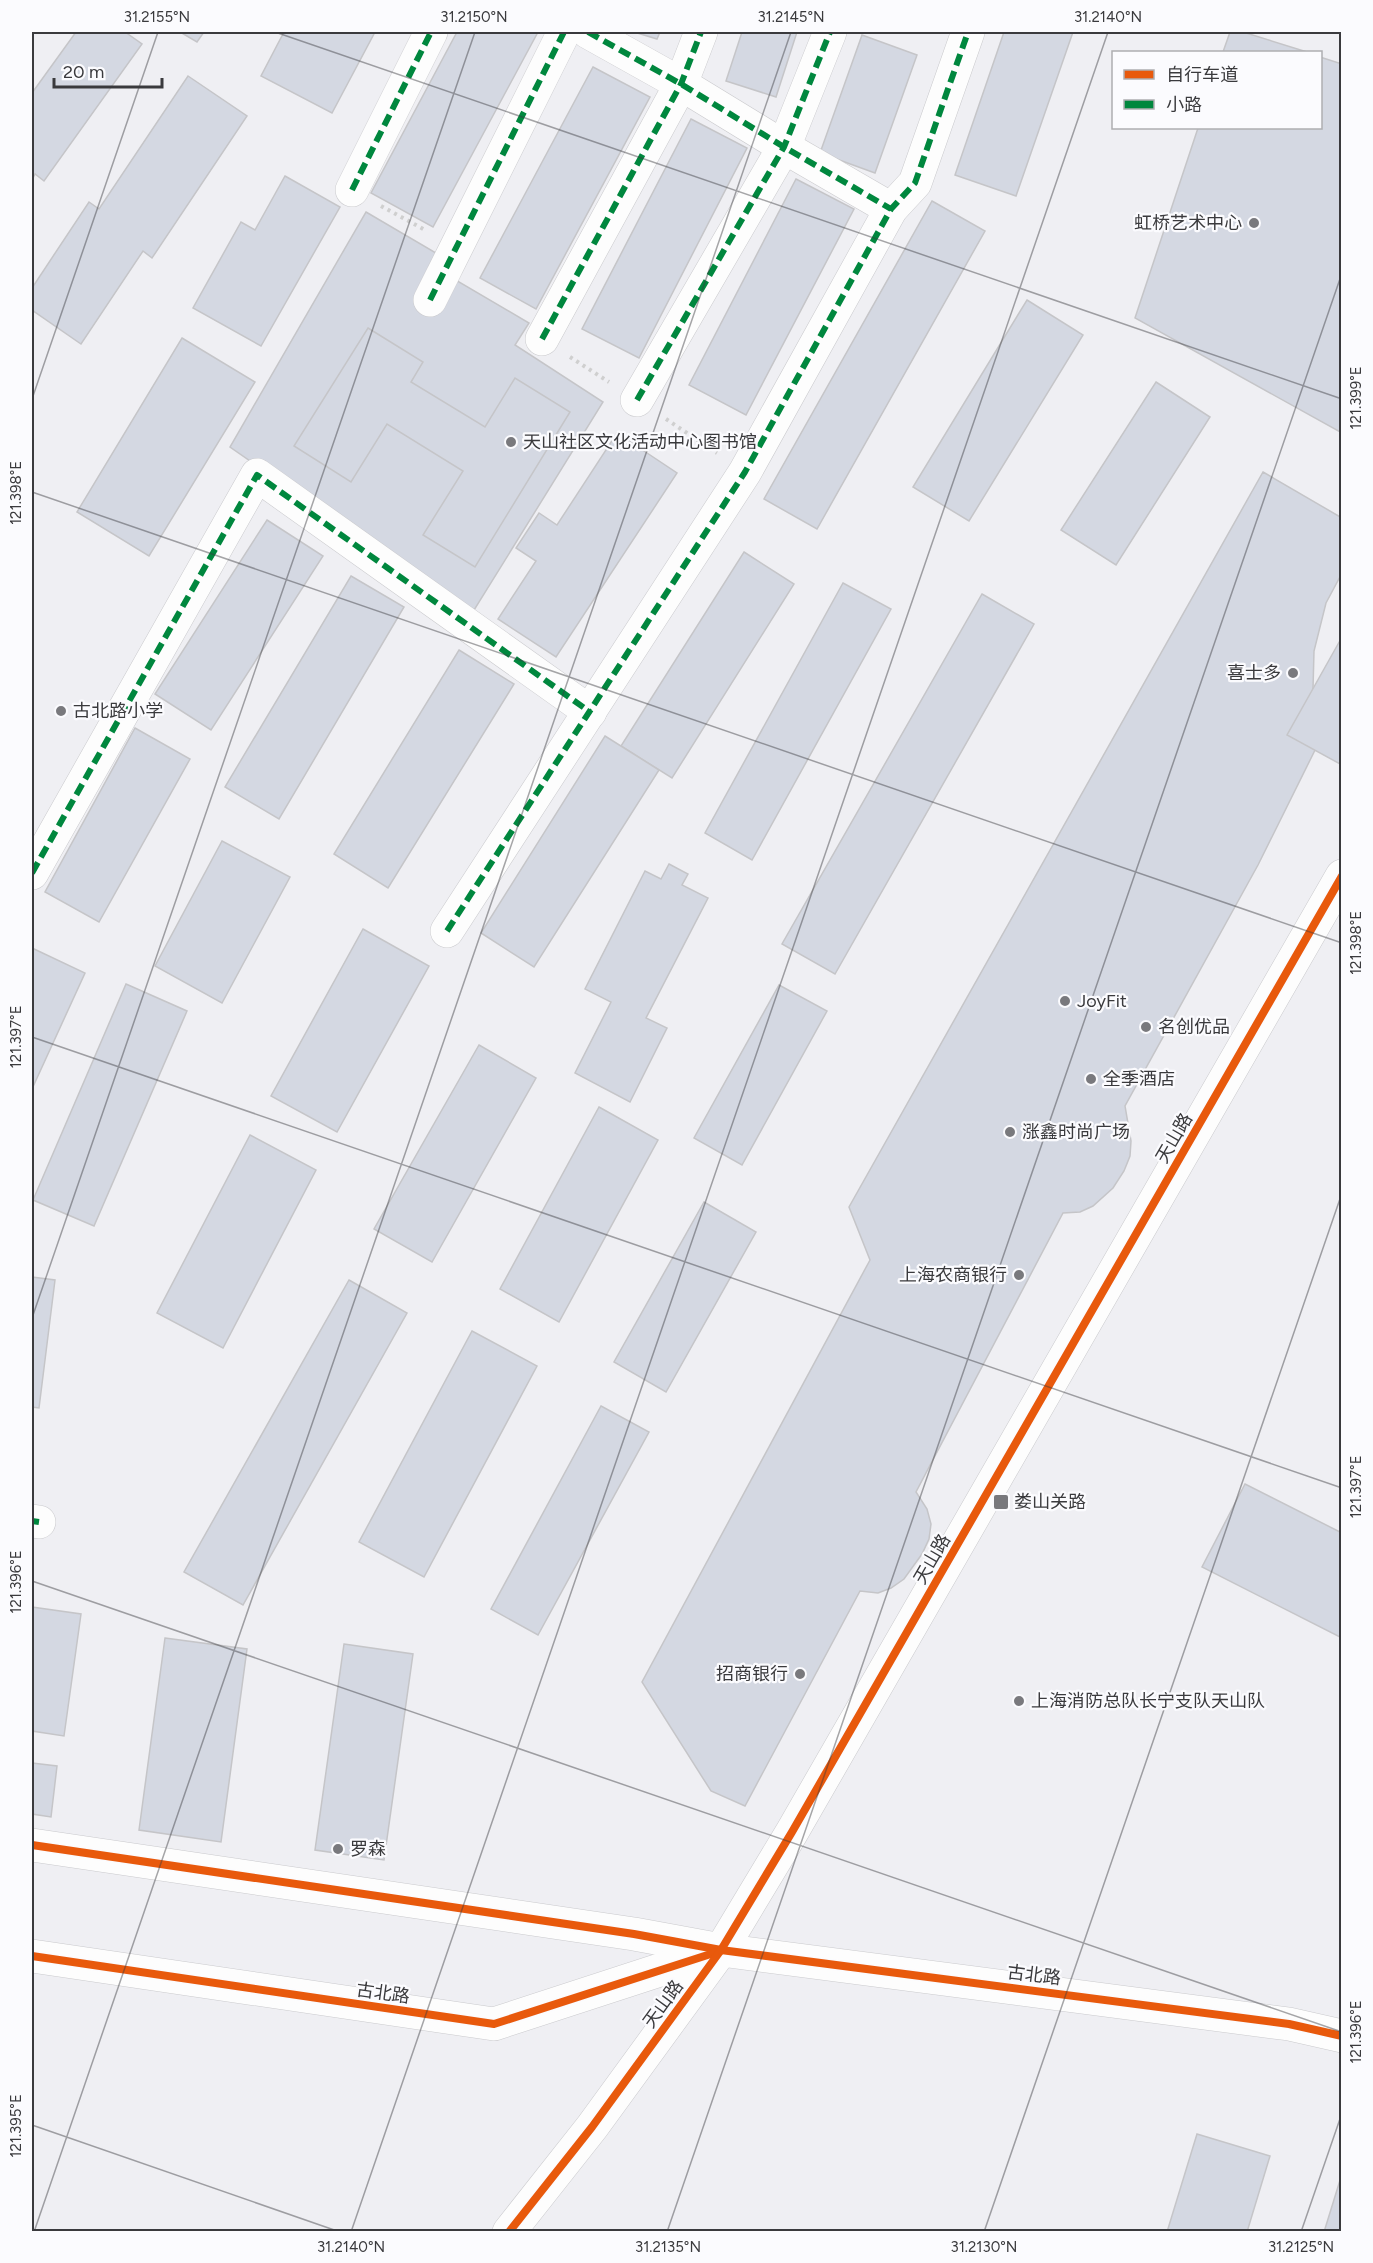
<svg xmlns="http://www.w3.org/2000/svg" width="1373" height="2263" font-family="Figtree,'Noto Sans SC',sans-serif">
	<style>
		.building { fill: #d4d8e2; stroke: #c5c5c8; stroke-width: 1.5 }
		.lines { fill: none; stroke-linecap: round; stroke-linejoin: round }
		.minor-casing { stroke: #cacacd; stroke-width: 34 }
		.major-casing { stroke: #cacacd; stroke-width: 34 }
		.path { stroke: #cfcfcf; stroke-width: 4; stroke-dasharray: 3 4.5; stroke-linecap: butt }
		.minor { stroke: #fdfdfd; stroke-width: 33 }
		.major { stroke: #fdfdfd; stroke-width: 33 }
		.quiet { stroke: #00873e; stroke-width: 6; stroke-dasharray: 12 6; stroke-linecap: butt }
		.cycleway-casing { stroke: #fbfbfe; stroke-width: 11 }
		.cycleway { stroke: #e8590c; stroke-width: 8 }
		.ticks { fill: none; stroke: #3a3a3d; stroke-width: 1.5; stroke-opacity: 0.45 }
		.poi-dot { fill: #79797d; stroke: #fbfbfe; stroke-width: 2 }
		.labels { text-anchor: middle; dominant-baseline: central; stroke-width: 4.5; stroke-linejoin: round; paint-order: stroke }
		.poi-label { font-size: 18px; fill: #3a3a3d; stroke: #fbfbfe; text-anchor: start }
		.street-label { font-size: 18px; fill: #3a3a3d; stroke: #fbfbfe }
		.neatline { fill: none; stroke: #3a3a3d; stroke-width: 2 }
		.ticks-label { font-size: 15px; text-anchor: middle; fill: #3a3a3d }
	</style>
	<rect width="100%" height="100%" fill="#efeff3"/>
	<g class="building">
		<polygon points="76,32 125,32 142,44 44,181 35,174 32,180 32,93"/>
		<polygon points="180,32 204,32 197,42"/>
		<polygon points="284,32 375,32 332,113 261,76"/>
		<polygon points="457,32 538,32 433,227 371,193"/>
		<polygon points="634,32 660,32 657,39"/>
		<polygon points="742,32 797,32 776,97 726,81"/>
		<polygon points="1004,32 1073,32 1016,196 955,175"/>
		<polygon points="1230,32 1243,32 1307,52 1223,52"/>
		<polygon points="862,35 917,55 875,173 820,153"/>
		<polygon points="1320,57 1342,64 1342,433 1135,318 1198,128 1320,128"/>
		<polygon points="593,67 650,97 536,309 480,278"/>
		<polygon points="188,76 247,116 152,258 143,251 81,344 32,310 32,288 89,202 99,209"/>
		<polygon points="691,119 747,148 639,358 582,329"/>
		<polygon points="285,176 340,207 261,346 193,308 241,222 255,230"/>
		<polygon points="796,179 854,209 746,415 689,385"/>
		<polygon points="932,201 985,231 817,529 764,499"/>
		<polygon points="366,212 436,253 430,265 529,323 515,345 603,402 471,615 230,447"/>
		<polygon points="1027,300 1083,335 969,521 913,487"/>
		<polygon points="368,328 423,362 411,382 485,427 515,378 570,412 475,567 423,535 463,471 387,424 351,482 294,446"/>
		<polygon points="182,338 255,382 149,556 77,512"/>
		<polygon points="1156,382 1210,417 1116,565 1061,530"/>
		<polygon points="617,433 677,473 556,657 498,619 536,561 516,548 539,513 557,525"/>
		<polygon points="1263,472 1342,518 1342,573 1326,603 1314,651 1313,689 1325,730 1258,865 1125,1106 1131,1141 1130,1156 1124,1171 1113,1188 1093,1206 1080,1212 1063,1213 916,1492 927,1509 931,1524 929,1539 922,1554 904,1579 891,1588 878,1593 860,1591 745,1806 711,1791 642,1682 870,1260 849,1207"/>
		<polygon points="267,520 323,556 211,730 155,694"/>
		<polygon points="744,552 794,584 672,778 621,746"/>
		<polygon points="351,576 404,607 279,819 225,787"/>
		<polygon points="843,583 891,609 752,860 705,833"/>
		<polygon points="982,594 1034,624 835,974 782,944"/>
		<polygon points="1342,637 1342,765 1287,735"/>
		<polygon points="459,650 514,684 388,888 334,854"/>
		<polygon points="135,728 190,759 99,922 45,892"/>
		<polygon points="605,736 659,770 534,967 481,933"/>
		<polygon points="222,841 290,877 222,1003 155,966"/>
		<polygon points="669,864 688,874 682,885 708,898 646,1018 667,1028 630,1102 575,1073 611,1002 585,989 645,871 661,879"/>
		<polygon points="363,929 429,966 337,1132 271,1096"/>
		<polygon points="32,948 85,973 32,1089"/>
		<polygon points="126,984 187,1011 94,1226 33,1200"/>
		<polygon points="779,985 827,1011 742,1165 694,1138"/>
		<polygon points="479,1045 536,1078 432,1262 374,1229"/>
		<polygon points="599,1107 658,1140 559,1322 500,1289"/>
		<polygon points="250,1135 316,1170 223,1348 157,1313"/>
		<polygon points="704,1202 756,1232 666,1392 614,1362"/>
		<polygon points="32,1277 55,1280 39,1408 32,1407"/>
		<polygon points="349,1280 407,1313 243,1605 184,1572"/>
		<polygon points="472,1331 537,1366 424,1577 359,1542"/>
		<polygon points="601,1406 649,1432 538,1635 491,1609"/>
		<polygon points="1245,1484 1342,1533 1342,1638 1202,1567"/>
		<polygon points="32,1607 81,1614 64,1736 32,1731"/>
		<polygon points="165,1638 247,1649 221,1842 139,1830"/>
		<polygon points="344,1644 413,1654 384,1860 315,1850"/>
		<polygon points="32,1763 57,1766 51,1817 32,1814"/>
		<polygon points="1197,2134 1270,2156 1247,2232 1167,2232"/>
		<polygon points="1341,2177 1342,2232 1324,2232"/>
	</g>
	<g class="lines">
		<g class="minor-casing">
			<g id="minor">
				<polyline points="588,32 681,84 784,147 891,209"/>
				<polyline points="352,190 431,32"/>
				<polyline points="430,300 564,32"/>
				<polyline points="542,339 681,84 701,32"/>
				<polyline points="637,400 784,147 830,32"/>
				<polyline points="32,873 257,475 590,712"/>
				<polyline points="447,931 745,472 891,209 915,183 968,32"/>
				<polyline points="32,1521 39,1522"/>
			</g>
		</g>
		<g class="major-casing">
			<g id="major">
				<polyline points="32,1845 634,1934 721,1950 1289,2024 1342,2036"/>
				<polyline points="32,1956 494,2024 718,1951"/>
				<polyline points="509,2232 592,2127 721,1950 792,1832 1342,876"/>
			</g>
		</g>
		<g class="path">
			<polyline points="381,206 427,231"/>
			<polyline points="570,357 609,382"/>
			<polyline points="666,419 717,453"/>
		</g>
		<use href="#minor" class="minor"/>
		<use href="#major" class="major"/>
		<g class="quiet">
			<polyline points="588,32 681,84 784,147 891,209"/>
			<polyline points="352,190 431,32"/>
			<polyline points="430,300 564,32"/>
			<polyline points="542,339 681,84 701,32"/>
			<polyline points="637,400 784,147 830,32"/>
			<polyline points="32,873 257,475 590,712"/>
			<polyline points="447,931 745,472 891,209 915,183 968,32"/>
			<polyline points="32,1521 39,1522"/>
		</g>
		<g class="cycleway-casing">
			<g id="cycleway">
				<polyline points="32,1845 634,1934 721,1950 1289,2024 1342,2036"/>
				<polyline points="32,1956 494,2024 720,1951"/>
				<polyline points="509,2232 592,2127 721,1950 792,1832 1342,876"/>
			</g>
		</g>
		<use href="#cycleway" class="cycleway"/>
	</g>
	<path class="ticks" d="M275 32 1342 399M32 399 158 32M32 492 1342 943M32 1037 1342 1488M32 1318 475 32M32 1581 1342 2032M32 2125 340 2232M34 2232 791 32M351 2232 1108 32M667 2232 1342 273M984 2232 1342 1193M1301 2232 1342 2113"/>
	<g class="poi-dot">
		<circle cx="1254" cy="223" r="6"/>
		<circle cx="511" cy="442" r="6"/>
		<circle cx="1293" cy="673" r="6"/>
		<circle cx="61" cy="711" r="6"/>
		<circle cx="1065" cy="1001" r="6"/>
		<circle cx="1146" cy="1027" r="6"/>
		<circle cx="1091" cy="1079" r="6"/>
		<circle cx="1010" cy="1132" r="6"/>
		<circle cx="1019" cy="1275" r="6"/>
		<rect x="993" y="1494" width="16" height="16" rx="3"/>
		<circle cx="800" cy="1674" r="6"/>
		<circle cx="1019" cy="1701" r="6"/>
		<circle cx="338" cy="1849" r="6"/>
	</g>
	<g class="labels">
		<g class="poi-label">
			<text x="1242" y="223" text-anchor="end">虹桥艺术中心</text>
			<text x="523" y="442">天山社区文化活动中心图书馆</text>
			<text x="1281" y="673" text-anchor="end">喜士多</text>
			<text x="73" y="711">古北路小学</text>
			<text x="1077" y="1001">JoyFit</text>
			<text x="1158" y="1027">名创优品</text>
			<text x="1103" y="1079">全季酒店</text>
			<text x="1022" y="1132">涨鑫时尚广场</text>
			<text x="1007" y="1275" text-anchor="end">上海农商银行</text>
			<text x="1014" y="1502">娄山关路</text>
			<text x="788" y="1674" text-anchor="end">招商银行</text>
			<text x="1031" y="1701">上海消防总队长宁支队天山队</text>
			<text x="350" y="1849">罗森</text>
		</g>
		<g class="street-label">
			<text transform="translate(1174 1138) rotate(-60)">天山路</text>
			<text transform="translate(932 1559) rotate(-60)">天山路</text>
			<text transform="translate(1034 1975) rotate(7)">古北路</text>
			<text transform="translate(383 1993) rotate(8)">古北路</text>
			<text transform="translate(663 2004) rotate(-54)">天山路</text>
		</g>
	</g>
	<rect width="1373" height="2263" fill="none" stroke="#fbfbfe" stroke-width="66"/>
	<rect x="1112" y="51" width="210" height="78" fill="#fbfbfe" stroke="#aeaeb1" stroke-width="1.5"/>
	<rect x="1124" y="70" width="30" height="9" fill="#e8590c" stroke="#aeaeb1" stroke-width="1.5"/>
	<text x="1166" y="81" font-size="18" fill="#3a3a3d">自行车道</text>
	<rect x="1124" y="100" width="30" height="9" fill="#00873e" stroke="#aeaeb1" stroke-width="1.5"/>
	<text x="1166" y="111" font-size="18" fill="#3a3a3d">小路</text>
	<path d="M54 78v9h108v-9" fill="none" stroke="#3a3a3d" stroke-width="3"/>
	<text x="63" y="78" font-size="18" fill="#3a3a3d" stroke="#fbfbfe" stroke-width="4.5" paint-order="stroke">20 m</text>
	<rect x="33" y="33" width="1307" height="2197" class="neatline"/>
	<g class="ticks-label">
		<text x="157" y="22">31.2155°N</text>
		<text x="474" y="22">31.2150°N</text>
		<text x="791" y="22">31.2145°N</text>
		<text x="1108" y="22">31.2140°N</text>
		<text transform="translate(1356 398) rotate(-90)" y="5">121.399°E</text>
		<text transform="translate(16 493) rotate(-90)" y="5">121.398°E</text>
		<text transform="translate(1356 943) rotate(-90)" y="5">121.398°E</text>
		<text transform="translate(16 1037) rotate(-90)" y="5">121.397°E</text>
		<text transform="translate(1356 1487) rotate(-90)" y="5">121.397°E</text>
		<text transform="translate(16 1582) rotate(-90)" y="5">121.396°E</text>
		<text transform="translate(1356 2032) rotate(-90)" y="5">121.396°E</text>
		<text transform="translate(16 2126) rotate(-90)" y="5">121.395°E</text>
		<text x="351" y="2252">31.2140°N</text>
		<text x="668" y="2252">31.2135°N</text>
		<text x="984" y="2252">31.2130°N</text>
		<text x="1301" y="2252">31.2125°N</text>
	</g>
</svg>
